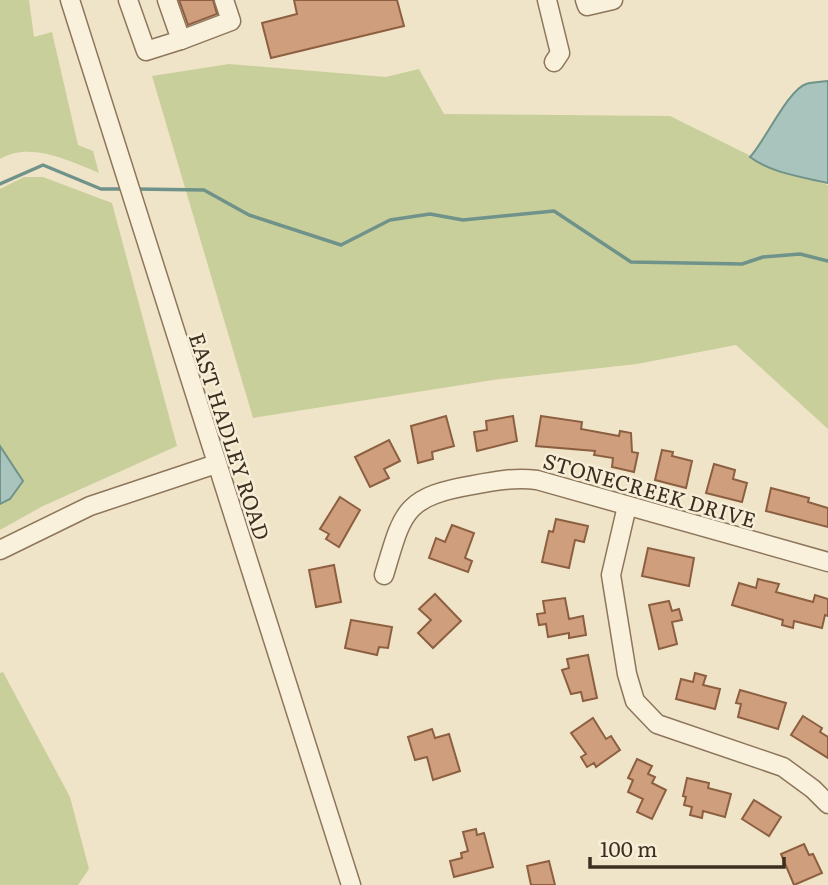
<svg xmlns="http://www.w3.org/2000/svg" width="828" height="885" font-family="Literata,serif">
	<style>
		.green { fill: #c9cf9b }
		.water { fill: #a9c4bc; stroke: #6f938a; stroke-width: 2 }
		.lines { fill: none; stroke-linecap: round; stroke-linejoin: round }
		.stream { stroke: #6f938a; stroke-width: 3.5 }
		.building { fill: #cf9f7d; stroke: #8d5f41; stroke-width: 2 }
		.minor-casing { stroke: #8d765c; stroke-width: 21 }
		.minor { stroke: #faf1dc; stroke-width: 18 }
		.labels { text-anchor: middle; dominant-baseline: central; stroke-width: 5; stroke-linejoin: round; paint-order: stroke }
		.street-label { font-size: 21px; fill: #3d2e20; stroke: #f7eed8 }
	</style>
	<rect width="100%" height="100%" fill="#f0e4c8"/>
	<g class="green">
		<path d="M0 0H29L34 37 52 32 78 145 93 151 99 173C70 161 29 141 0 159Z"/>
		<polygon points="229,64 386,77 419,69 444,114 670,116 781,171 828,185 828,429 736,345 637,364 493,380 253,418 152,76"/>
		<polygon points="24,177 43,177 112,203 177,446 43,506 0,530 0,504 10,499 23,481 0,446 0,189"/>
		<polygon points="3,672 70,797 89,869 78,885 0,885 0,673"/>
	</g>
	<g class="water">
		<path d="M828 81V183C802 177 771 173 750 157 765 141 788 90 806 84 813 82 821 82 828 81Z"/>
		<polygon points="0,446 23,481 10,499 0,504"/>
	</g>
	<g class="lines">
		<g class="stream">
			<polyline points="0,184 43,165 101,189 125,189"/>
			<polyline points="136,189 204,190 249,215 341,245 390,220 430,214 463,220 554,211 631,262 742,264 763,257 800,254 828,261"/>
		</g>
	</g>
	<g class="building">
		<polygon points="179,0 213,0 217,14 188,25"/>
		<polygon points="294,0 397,0 404,26 271,58 262,23 297,14"/>
		<polygon points="446,416 454,446 432,452 433,459 418,463 411,426"/>
		<polygon points="513,416 517,441 477,451 474,432 487,430 486,421"/>
		<polygon points="541,416 582,422 581,429 619,436 620,431 631,433 632,452 638,453 634,472 612,467 613,458 594,455 595,451 536,446"/>
		<polygon points="389,440 400,461 384,469 389,478 370,487 355,457"/>
		<polygon points="662,450 673,452 672,456 692,461 686,488 655,480"/>
		<polygon points="714,464 735,470 733,479 747,483 742,502 706,493"/>
		<polygon points="771,488 809,498 808,502 828,508 828,527 766,511"/>
		<polygon points="340,497 360,510 339,547 326,539 329,534 320,529"/>
		<polygon points="556,519 588,526 584,542 575,540 569,568 542,562 549,531 553,532"/>
		<polygon points="452,525 474,533 465,558 472,561 468,572 429,558 436,538 445,542"/>
		<polygon points="648,548 694,558 689,586 642,576"/>
		<polygon points="334,565 341,602 316,607 309,570"/>
		<polygon points="758,579 779,584 776,592 813,602 815,595 828,599 828,616 825,615 822,628 794,621 793,628 782,625 783,620 732,605 739,583 756,588"/>
		<polygon points="435,594 461,621 433,648 418,633 431,620 419,609"/>
		<polygon points="565,598 569,619 583,616 586,635 569,638 569,633 548,637 546,624 539,625 537,614 545,613 543,601"/>
		<polygon points="669,601 672,611 679,609 682,620 672,622 677,644 659,649 649,605"/>
		<polygon points="351,620 392,627 388,648 379,647 377,655 345,648"/>
		<polygon points="588,655 597,698 583,701 581,692 571,694 562,670 569,668 567,659"/>
		<polygon points="695,673 706,676 703,685 720,689 715,709 676,699 681,679 693,682"/>
		<polygon points="740,690 786,703 778,729 738,717 741,704 736,703"/>
		<polygon points="803,716 822,728 820,732 828,737 828,758 791,735"/>
		<polygon points="593,718 606,739 611,736 620,750 596,767 594,763 587,767 581,757 586,754 571,733"/>
		<polygon points="432,729 435,738 449,734 460,771 433,780 427,757 415,760 408,737"/>
		<polygon points="637,759 652,766 648,774 655,777 652,783 666,790 652,819 637,812 643,799 628,792 633,780 628,778"/>
		<polygon points="687,778 709,783 708,788 731,794 725,817 703,811 702,818 690,815 692,807 684,805 686,797 683,796"/>
		<polygon points="754,800 781,817 769,836 742,819"/>
		<polygon points="476,829 477,835 484,833 493,867 454,877 450,861 462,858 461,853 468,851 463,832"/>
		<polygon points="804,844 809,855 813,854 822,873 794,885 781,854"/>
		<polygon points="549,861 555,885 531,885 527,866"/>
	</g>
	<g class="lines">
		<g class="minor-casing">
			<g id="minor">
				<polyline points="70,0 351,885"/>
				<polyline points="128,0 146,51 181,40 167,0"/>
				<polyline points="547,0 560,53 554,62"/>
				<polyline points="585,0 587,6 613,0"/>
				<polyline points="181,40 231,21 224,0"/>
				<polyline points="627,506 611,575 627,674 635,701 657,724 783,767 813,789 828,804"/>
				<polyline points="0,550 90,506 216,464"/>
				<path d="M384 575C403 512 403 497 473 485 494 481 515 477 537 480L828 562"/>
			</g>
		</g>
		<use href="#minor" class="minor"/>
	</g>
	<g class="labels">
		<g class="street-label">
			<text transform="translate(231 436) rotate(72)">EAST HADLEY ROAD</text>
			<text transform="translate(650 489) rotate(16)">STONECREEK DRIVE</text>
		</g>
	</g>
	<path d="M590 857v10h194v-10" fill="none" stroke="#3d2e20" stroke-width="3.5"/>
	<text x="600" y="857" font-size="21" fill="#3d2e20" stroke="#f7eed8" stroke-width="5" paint-order="stroke">100 m</text>
</svg>
